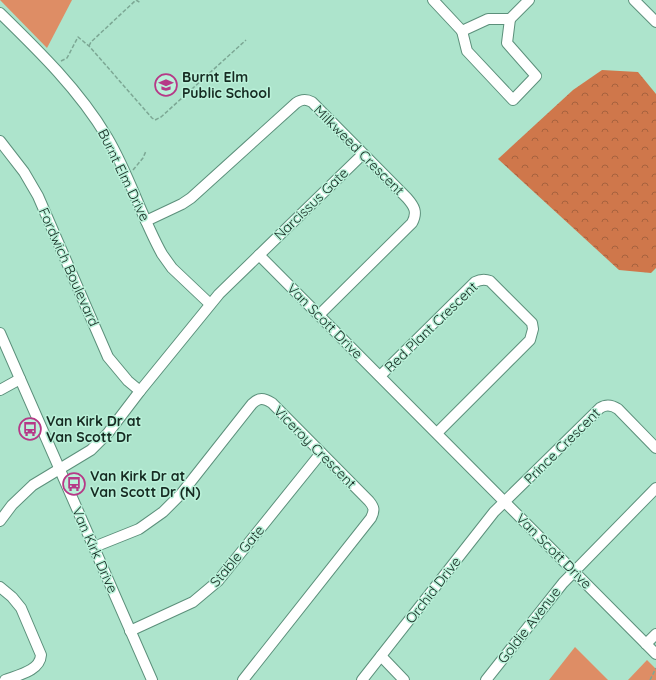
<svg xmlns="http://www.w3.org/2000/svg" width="656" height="680" font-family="Quicksand,sans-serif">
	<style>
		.forest { fill: url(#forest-crowns) }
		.green { fill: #de8d65 }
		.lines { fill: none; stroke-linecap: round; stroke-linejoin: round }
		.minor-casing { stroke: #5c907b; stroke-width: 12 }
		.path { stroke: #7ca794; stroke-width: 1.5; stroke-dasharray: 4 2; stroke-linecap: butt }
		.minor { stroke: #fff; stroke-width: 10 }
		.labels { text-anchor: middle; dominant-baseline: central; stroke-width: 3; stroke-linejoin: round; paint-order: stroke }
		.poi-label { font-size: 14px; font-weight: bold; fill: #162b22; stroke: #baf1d9; text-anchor: start }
		.street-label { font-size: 14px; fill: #162b22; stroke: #baf1d9 }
	</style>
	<defs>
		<pattern id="forest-crowns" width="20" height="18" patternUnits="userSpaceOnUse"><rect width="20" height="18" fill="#cf774b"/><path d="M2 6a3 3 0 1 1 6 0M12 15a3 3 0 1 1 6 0" fill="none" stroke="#a7623e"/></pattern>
	</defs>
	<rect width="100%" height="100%" fill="#ade4cc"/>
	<polygon class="forest" points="602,70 638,72 656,94 656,268 651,273 619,270 498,159 573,90"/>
	<g class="green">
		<polygon points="0,0 72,0 47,48"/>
		<polygon points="575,647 608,680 549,680"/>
		<polygon points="647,660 656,669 656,680 628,680"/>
	</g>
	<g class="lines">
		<g class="minor-casing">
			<g id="minor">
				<polyline points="433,0 462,31 488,19 510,19 529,0"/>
				<polyline points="634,0 656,22"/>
				<path d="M0 13C39 51 79 90 107 137 129 174 141 216 162 254L172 268 210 304"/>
				<polyline points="462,31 467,51 513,100 536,76 507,43 510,19"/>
				<polyline points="0,141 24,172 38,196 108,357 128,381 140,391"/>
				<path d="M146 221 182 204 191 198 296 103C302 99 306 99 312 102L407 198C414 206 418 212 412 223L319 315"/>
				<polyline points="259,255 656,654"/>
				<polyline points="0,333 152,680"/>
				<path d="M380 376 475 282C481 279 485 279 490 281L532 323 533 329 530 340 437 433"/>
				<polyline points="0,390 20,379"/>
				<polyline points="0,521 12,505 33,485 91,450 108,433 140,391 219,294 363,154"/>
				<path d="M94 547 139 529 163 512 181 494 252 404C259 397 264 398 272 403L369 501C374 507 375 510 371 518L243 680"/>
				<path d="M0 587 12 597 21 608 41 655C40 671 18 675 5 680"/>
				<polyline points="130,631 193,602 218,581 321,453"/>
				<polyline points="646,644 656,634"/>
				<polyline points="381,656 404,680"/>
				<path d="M362 680 494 512 600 408C606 404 612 405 618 409L656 448"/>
				<polyline points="486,680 563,583 656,488"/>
			</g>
		</g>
		<g class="path">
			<polyline points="89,46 91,42 136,0 141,3"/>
			<polyline points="61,61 67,58 78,37 89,46 152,118 155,120 161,117 246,40"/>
			<polyline points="133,170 143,158 146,151"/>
			<polyline points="650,680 656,668"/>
		</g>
		<use href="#minor" class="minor"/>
	</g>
	<defs>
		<g id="school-ring" transform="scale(1.15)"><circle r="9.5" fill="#baf1d9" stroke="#b63987" stroke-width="1.5"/><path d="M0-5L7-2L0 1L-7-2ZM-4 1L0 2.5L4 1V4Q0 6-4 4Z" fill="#b63987"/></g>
		<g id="bus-ring" transform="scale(1.15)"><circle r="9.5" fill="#baf1d9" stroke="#b63987" stroke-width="1.5"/><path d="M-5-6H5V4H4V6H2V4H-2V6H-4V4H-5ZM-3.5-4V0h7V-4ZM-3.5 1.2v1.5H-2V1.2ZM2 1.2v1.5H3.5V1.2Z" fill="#b63987"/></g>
	</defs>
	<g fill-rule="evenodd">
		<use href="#school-ring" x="166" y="85"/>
		<use href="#bus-ring" x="30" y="429"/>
		<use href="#bus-ring" x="74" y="484"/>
	</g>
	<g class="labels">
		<g class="poi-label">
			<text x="182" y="77">Burnt Elm<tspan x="182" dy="16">Public School</tspan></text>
			<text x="46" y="421">Van Kirk Dr at<tspan x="46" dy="16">Van Scott Dr</tspan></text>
			<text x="90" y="476">Van Kirk Dr at<tspan x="90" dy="16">Van Scott Dr (N)</tspan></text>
		</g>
		<g class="street-label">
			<text transform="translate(359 150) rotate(45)">Milkweed Crescent</text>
			<text transform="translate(124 175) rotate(64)">Burnt Elm Drive</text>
			<text transform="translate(311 204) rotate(-44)">Narcissus Gate</text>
			<text transform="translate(69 267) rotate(66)">Fordwich Boulevard</text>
			<text transform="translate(325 321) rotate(45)">Van Scott Drive</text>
			<text transform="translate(431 327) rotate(-44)">Red Plant Crescent</text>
			<text transform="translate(562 446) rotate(-45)">Prince Crescent</text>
			<text transform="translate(315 447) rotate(45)">Viceroy Crescent</text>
			<text transform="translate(95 550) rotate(66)">Van Kirk Drive</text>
			<text transform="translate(554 551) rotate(45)">Van Scott Drive</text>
			<text transform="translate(237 556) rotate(-50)">Stable Gate</text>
			<text transform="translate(433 590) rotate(-52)">Orchid Drive</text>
			<text transform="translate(529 625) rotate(-52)">Goldie Avenue</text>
		</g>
	</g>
</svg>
